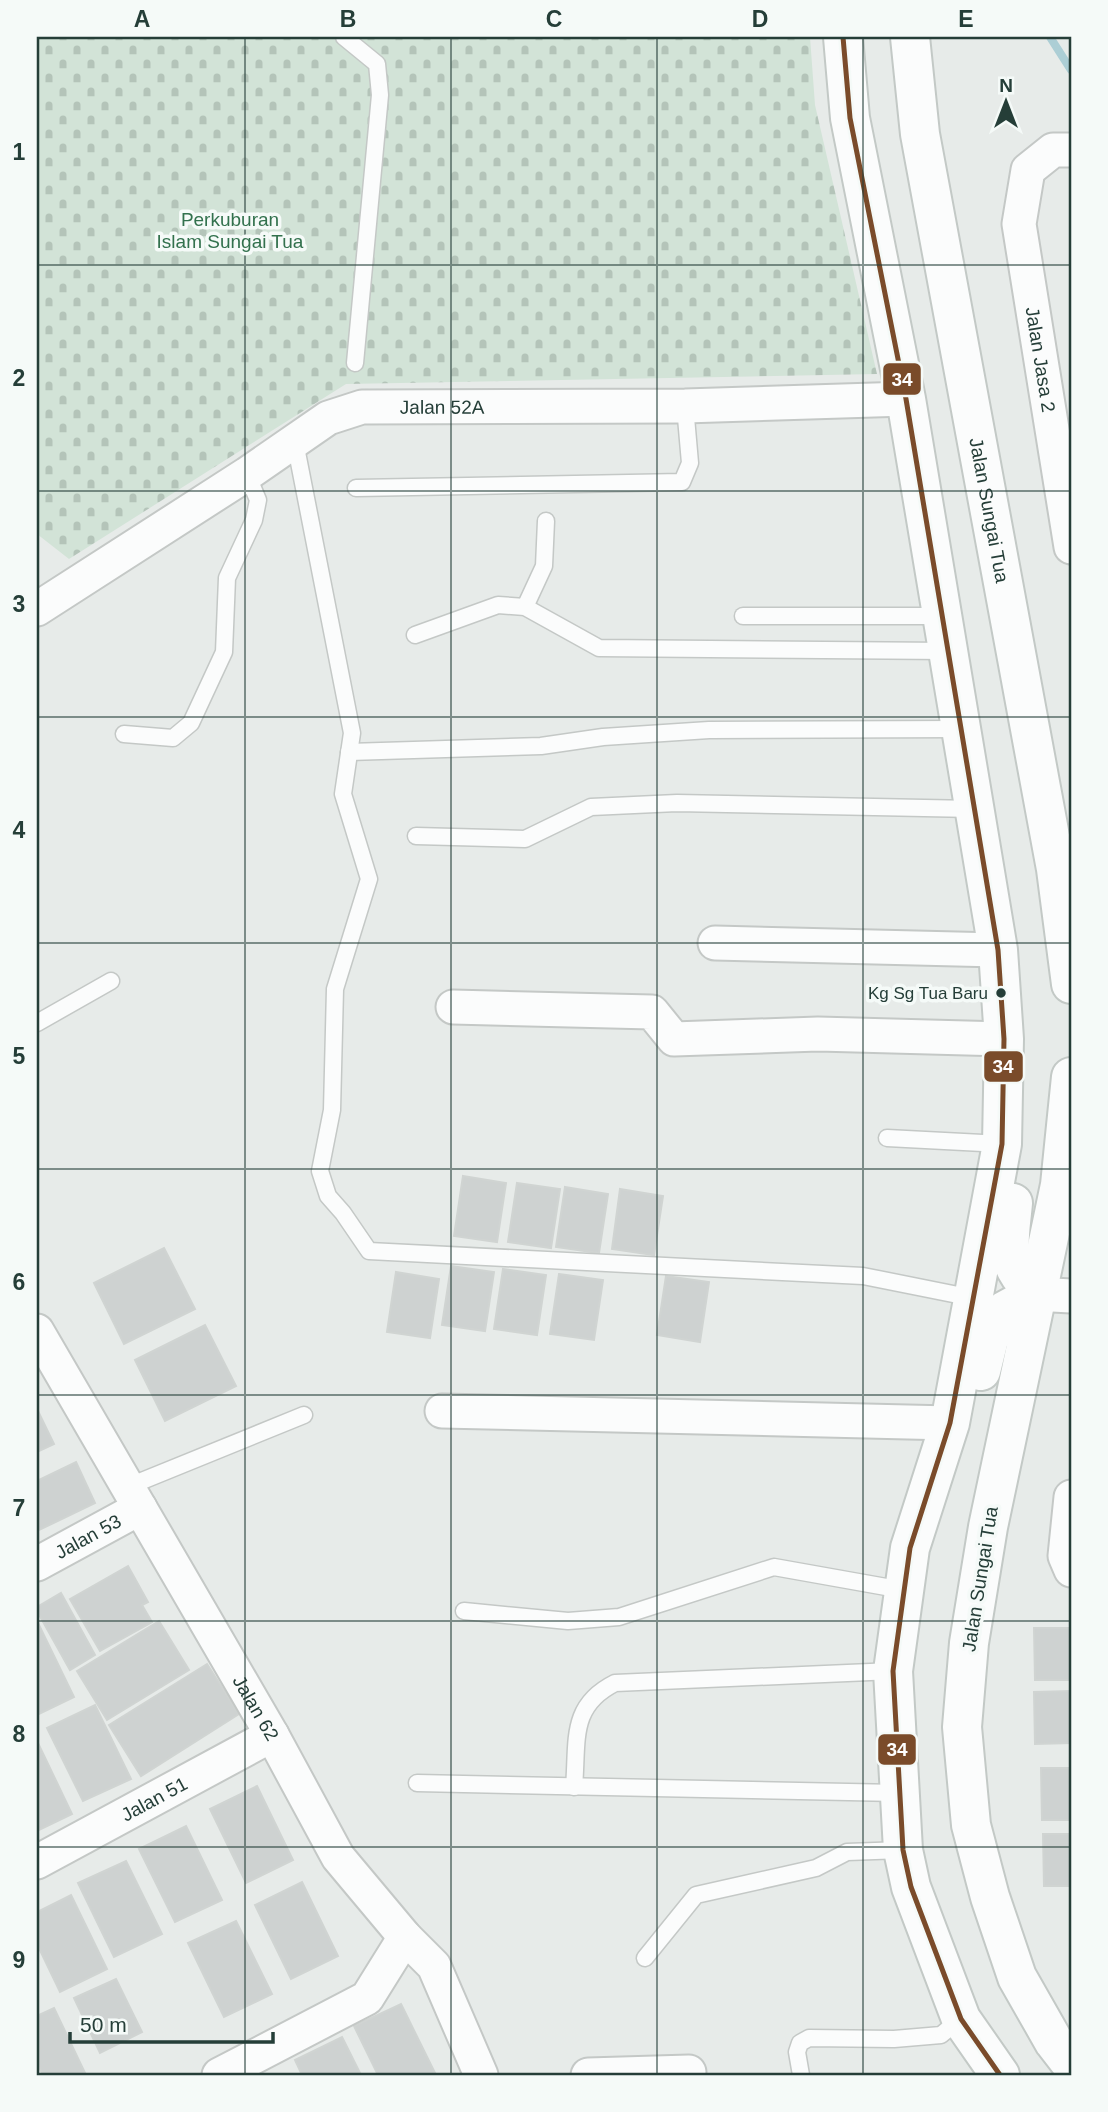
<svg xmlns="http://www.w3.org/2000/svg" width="1108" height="2112" font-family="Arial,sans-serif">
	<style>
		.cemetery { fill: url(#cemetery-stones) }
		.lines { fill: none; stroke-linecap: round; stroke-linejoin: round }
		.stream { stroke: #acced5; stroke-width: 8 }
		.building { fill: #ced2d1; stroke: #d0d4d2; stroke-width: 2 }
		.service-casing { stroke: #c4c8c6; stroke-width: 19 }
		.minor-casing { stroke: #c4c8c6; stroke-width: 37 }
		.secondary-casing { stroke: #c3c9c6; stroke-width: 42 }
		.service { stroke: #fbfcfc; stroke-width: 16 }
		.minor { stroke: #fbfcfc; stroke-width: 33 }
		.secondary { stroke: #fbfcfc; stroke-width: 38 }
		.bus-1-casing { stroke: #f5faf8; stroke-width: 10 }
		.bus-1 { stroke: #7a4b2a; stroke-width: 5 }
		.grid { fill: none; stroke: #253e38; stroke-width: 2; stroke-opacity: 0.55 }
		.bus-dot { fill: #253e38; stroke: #f5faf8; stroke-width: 2.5 }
		.labels { text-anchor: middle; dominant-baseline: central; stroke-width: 7; stroke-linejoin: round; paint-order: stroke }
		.bus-label { font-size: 17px; fill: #253e38; stroke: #f5faf8; text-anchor: end }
		.park-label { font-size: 19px; fill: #32714d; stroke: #f5faf8 }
		.street-label { font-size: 19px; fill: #253e38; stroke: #f5faf8 }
		.line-badge { stroke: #f5faf8; stroke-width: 2.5 }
		.badge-label { font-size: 19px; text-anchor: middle; font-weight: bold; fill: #fff }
		.neatline { fill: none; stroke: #253e38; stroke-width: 2.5 }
		.grid-label { font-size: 23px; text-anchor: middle; font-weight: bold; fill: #253e38 }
	</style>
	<defs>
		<pattern id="cemetery-stones" width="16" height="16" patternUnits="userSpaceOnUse" patternTransform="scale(1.75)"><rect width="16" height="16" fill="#d2e3d7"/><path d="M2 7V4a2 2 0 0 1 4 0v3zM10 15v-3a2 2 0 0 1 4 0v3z" fill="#b4c4b9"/></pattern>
	</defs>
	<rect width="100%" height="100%" fill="#e7ebe9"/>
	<polygon class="cemetery" points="37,37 810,37 815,105 877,374 346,384 69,559 37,534"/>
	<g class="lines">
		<polyline class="stream" points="1050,37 1071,70"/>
	</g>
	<g class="building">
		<polygon points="463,1176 506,1183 497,1242 454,1236"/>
		<polygon points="517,1183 560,1189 551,1248 508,1242"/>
		<polygon points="565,1187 608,1194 599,1253 556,1247"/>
		<polygon points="620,1189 663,1196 654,1255 612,1249"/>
		<polygon points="164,1248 195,1309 124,1344 94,1283"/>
		<polygon points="451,1266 494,1272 485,1331 442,1325"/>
		<polygon points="503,1269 546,1275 537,1335 494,1329"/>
		<polygon points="396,1272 439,1279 430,1338 387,1332"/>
		<polygon points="559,1274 603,1280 594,1340 550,1334"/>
		<polygon points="666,1276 709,1282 700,1342 657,1335"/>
		<polygon points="205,1325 236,1386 165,1421 135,1360"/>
		<polygon points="37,1409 54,1444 37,1452"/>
		<polygon points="76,1462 95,1503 37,1531 37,1481"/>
		<polygon points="128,1566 148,1602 142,1605 152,1622 100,1651 70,1599"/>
		<polygon points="61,1593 95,1655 70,1670 37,1611 37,1607"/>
		<polygon points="159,1621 189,1670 107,1720 77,1671"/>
		<polygon points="38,1623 74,1697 37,1715 37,1624"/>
		<polygon points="1034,1628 1071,1628 1071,1680 1035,1680"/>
		<polygon points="207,1664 239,1714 141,1776 109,1725"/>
		<polygon points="1071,1691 1071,1743 1035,1744 1034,1692"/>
		<polygon points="95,1705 131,1779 83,1801 47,1728"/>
		<polygon points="37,1741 72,1814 37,1831"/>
		<polygon points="1041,1768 1071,1768 1071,1820 1042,1820"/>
		<polygon points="257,1786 293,1860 246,1883 210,1809"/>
		<polygon points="186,1826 222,1900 175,1922 139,1849"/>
		<polygon points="1043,1834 1071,1834 1071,1886 1044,1886"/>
		<polygon points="126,1861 162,1934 114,1957 78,1883"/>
		<polygon points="302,1882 338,1956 291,1979 255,1905"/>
		<polygon points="71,1895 107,1969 60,1992 37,1944 37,1912"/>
		<polygon points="236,1921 272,1994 224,2017 188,1943"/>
		<polygon points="116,1979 142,2032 100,2053 74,1998"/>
		<polygon points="401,2004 436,2075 378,2075 354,2026"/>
		<polygon points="54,2008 86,2075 43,2075 37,2063 37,2016"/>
		<polygon points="342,2037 361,2075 302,2075 295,2060"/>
	</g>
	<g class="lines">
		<g class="service-casing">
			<g id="service">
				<polyline points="344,37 377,64 380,95 355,363"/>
				<polyline points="295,442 352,733 343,794 369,879 335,989 332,1110 320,1171 328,1196 343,1213 369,1251 863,1276 973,1298"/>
				<polyline points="356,488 682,482 690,463 685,406"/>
				<polyline points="525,607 544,566 546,521"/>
				<polyline points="743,616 942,616"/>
				<polyline points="415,635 498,605 525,607 599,648 948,651"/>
				<polyline points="124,734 173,738 191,723 224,652 227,578 254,520 258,500 247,474"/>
				<polyline points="349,752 541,746 603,737 709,730 959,729"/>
				<polyline points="416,836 525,839 591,807 677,803 974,809"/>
				<polyline points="37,1023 111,981"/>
				<polyline points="887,1138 1002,1144"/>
				<polyline points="127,1487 304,1415"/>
				<polyline points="464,1611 568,1621 619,1617 774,1567 903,1590"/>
				<polyline points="417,1783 898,1793"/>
				<path d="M574 1787C578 1741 569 1706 615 1683L893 1671"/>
				<polyline points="645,1958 696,1895 816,1868 847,1852 903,1850"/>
				<polyline points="801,2075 797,2052 800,2043 809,2038 894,2039 941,2035 960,2019"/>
			</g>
		</g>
		<g class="minor-casing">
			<g id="minor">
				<path id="s1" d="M1071 150H1053L1028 170 1019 224 1071 547"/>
				<path id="s2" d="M37 609 247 474 328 418 362 407 685 406 906 399"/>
				<polyline points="715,943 998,950"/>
				<polyline points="453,1007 652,1012 674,1039 818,1034 1004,1039"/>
				<polyline points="1035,1294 1071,1296"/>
				<path id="s3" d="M37 1331 272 1735 338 1857 405 1937 434 1966 481 2075"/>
				<polyline points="442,1411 950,1423"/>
				<polyline points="1071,1497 1065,1556 1071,1570"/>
				<path id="s4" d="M37 1564 140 1508"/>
				<path id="s5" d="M37 1862 272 1735"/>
				<polyline points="219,2075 367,1998 405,1937"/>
				<polyline points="588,2075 689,2072"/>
			</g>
		</g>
		<g class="secondary-casing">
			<g id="secondary">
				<polyline points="843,37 850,118 906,399 998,950 1004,1039 1002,1144 950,1423 910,1548 893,1671 903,1850 911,1887 961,2019 1000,2075"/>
				<path id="s6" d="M910 37 920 134 1056 869 1071 984"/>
				<polyline points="1071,1077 1060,1185 988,1527 969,1643 962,1727 971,1825 990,1897 1017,1977 1054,2042 1071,2064"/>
				<path d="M1013 1203C1009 1247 1002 1260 1035 1294"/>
				<polyline points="981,1371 989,1339 1004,1311 1035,1294"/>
			</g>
		</g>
		<use href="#service" class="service"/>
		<use href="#minor" class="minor"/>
		<use href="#secondary" class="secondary"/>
		<g class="bus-1-casing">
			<polyline id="bus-1" points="843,37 850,118 906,399 998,950 1004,1039 1002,1144 950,1423 910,1548 893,1671 903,1850 911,1887 961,2019 1000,2075"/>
		</g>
		<use href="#bus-1" class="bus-1"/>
	</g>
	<path class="grid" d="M245 37V2075M451 37V2075M657 37V2075M863 37V2075M37 265H1071M37 491H1071M37 717H1071M37 943H1071M37 1169H1071M37 1395H1071M37 1621H1071M37 1847H1071"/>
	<circle class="bus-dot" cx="1001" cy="993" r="6"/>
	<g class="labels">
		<g class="bus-label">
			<text x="988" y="993">Kg Sg Tua Baru</text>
		</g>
		<g class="park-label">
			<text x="230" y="219">Perkuburan<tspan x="230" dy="22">Islam Sungai Tua</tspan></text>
		</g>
		<g class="street-label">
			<text stroke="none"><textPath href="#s1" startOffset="242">Jalan Jasa 2</textPath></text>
			<text stroke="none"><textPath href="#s2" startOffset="464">Jalan 52A</textPath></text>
			<text stroke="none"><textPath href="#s6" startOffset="480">Jalan Sungai Tua</textPath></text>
			<text stroke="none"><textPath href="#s4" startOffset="58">Jalan 53</textPath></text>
			<text transform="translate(980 1579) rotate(-81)">Jalan Sungai Tua</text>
			<text stroke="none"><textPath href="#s3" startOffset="436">Jalan 62</textPath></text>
			<text stroke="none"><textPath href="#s5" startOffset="133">Jalan 51</textPath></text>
		</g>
	</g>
	<g class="line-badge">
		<rect x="882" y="362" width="40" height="34" rx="7" fill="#7a4b2a"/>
		<rect x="983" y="1050" width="41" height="33" rx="7" fill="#7a4b2a"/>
		<rect x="877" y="1733" width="40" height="33" rx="7" fill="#7a4b2a"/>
	</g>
	<g class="badge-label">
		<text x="902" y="386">34</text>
		<text x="1003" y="1073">34</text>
		<text x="897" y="1756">34</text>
	</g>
	<rect width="1108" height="2112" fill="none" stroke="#f5faf8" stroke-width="77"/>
	<g transform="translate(1006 102)" stroke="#f5faf8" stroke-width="5" paint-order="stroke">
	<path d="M0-5L12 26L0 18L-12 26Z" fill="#253e38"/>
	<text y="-10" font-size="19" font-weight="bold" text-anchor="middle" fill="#253e38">N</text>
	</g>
	<path d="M70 2032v10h203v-10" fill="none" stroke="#253e38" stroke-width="3.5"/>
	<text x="80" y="2032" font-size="21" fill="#253e38" stroke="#f5faf8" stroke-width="5" paint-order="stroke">50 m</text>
	<rect x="38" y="38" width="1032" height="2036" class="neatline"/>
	<g class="grid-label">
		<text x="142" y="27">A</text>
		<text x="348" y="27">B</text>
		<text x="554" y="27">C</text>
		<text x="760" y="27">D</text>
		<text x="966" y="27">E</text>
		<text x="19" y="160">1</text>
		<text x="19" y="386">2</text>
		<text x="19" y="612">3</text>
		<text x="19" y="838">4</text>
		<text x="19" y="1064">5</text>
		<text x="19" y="1290">6</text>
		<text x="19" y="1516">7</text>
		<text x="19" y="1742">8</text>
		<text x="19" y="1968">9</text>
	</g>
</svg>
